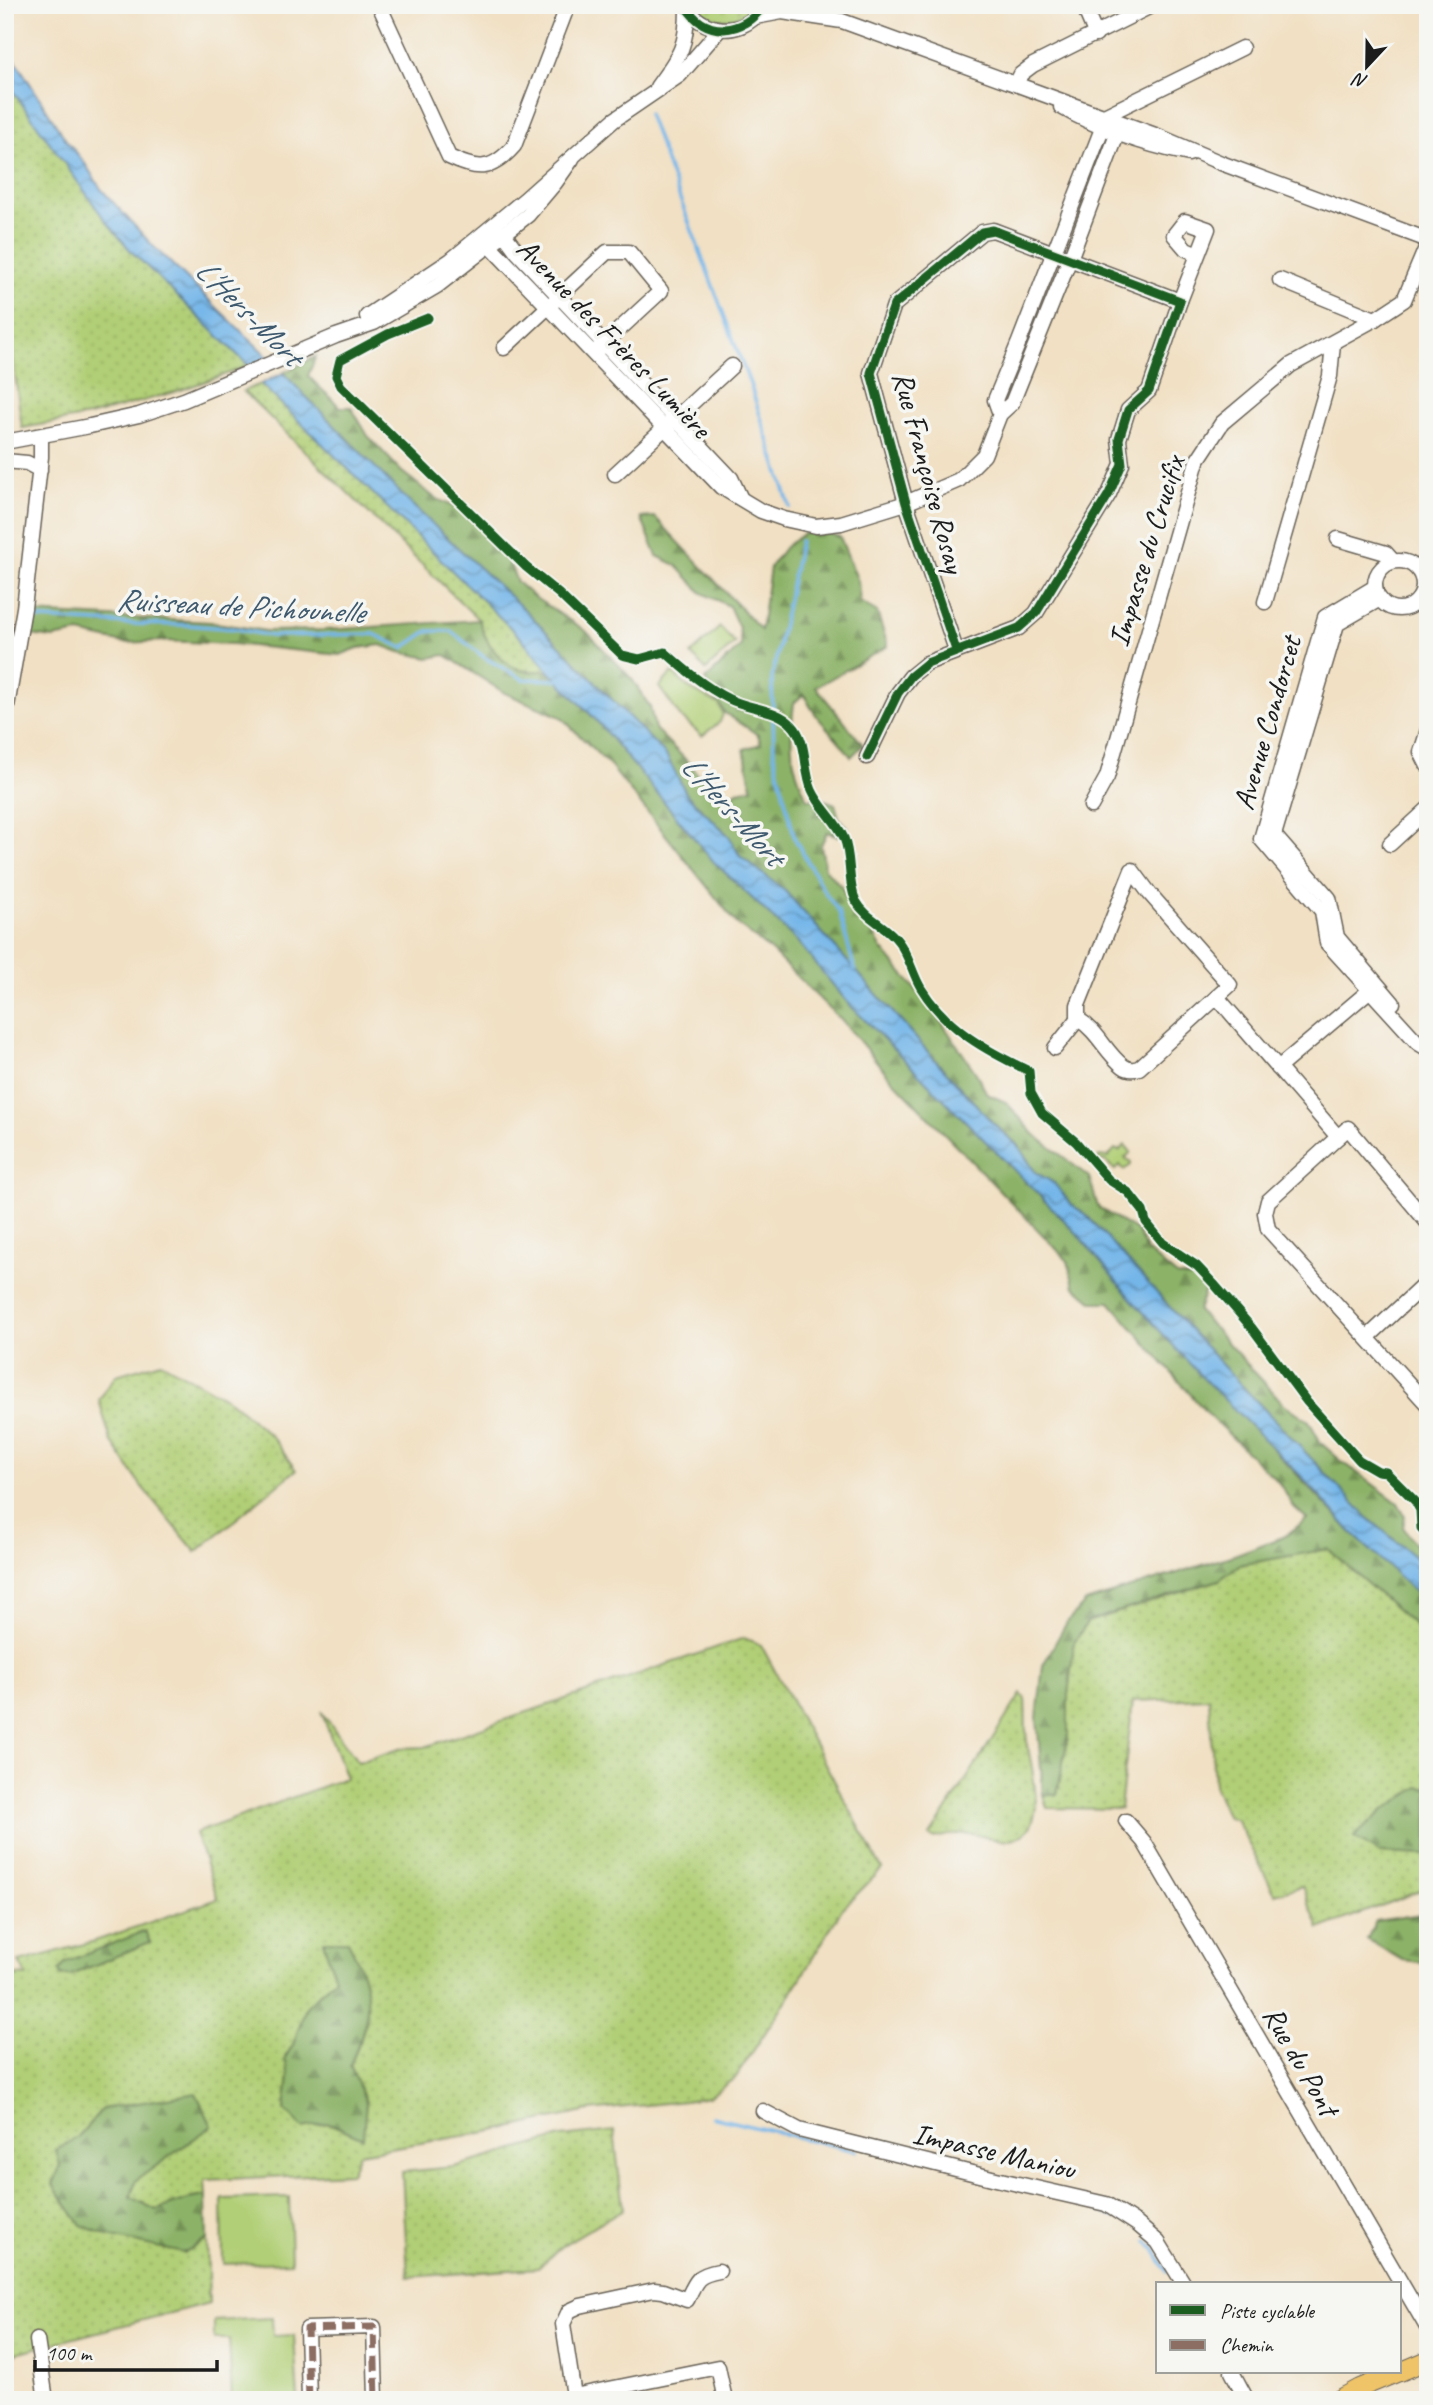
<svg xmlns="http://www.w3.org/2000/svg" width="1433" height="2405" font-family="Caveat,sans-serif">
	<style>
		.grass { fill: url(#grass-dots); stroke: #667649; stroke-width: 2; fill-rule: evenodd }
		.forest { fill: url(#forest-firs); stroke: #546742; stroke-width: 2 }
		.park { fill: #b1cf76; stroke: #667649; stroke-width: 2 }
		.water { fill: url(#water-waves); stroke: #486982; stroke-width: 2 }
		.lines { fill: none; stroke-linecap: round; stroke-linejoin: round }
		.stream { stroke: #74b6e9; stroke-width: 3.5 }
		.minor-casing { stroke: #676156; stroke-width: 17 }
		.major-casing { stroke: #676156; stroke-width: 20 }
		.minor { stroke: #fff; stroke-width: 14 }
		.major { stroke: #efc469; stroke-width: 18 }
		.quiet { stroke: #8d6e63; stroke-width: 7; stroke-dasharray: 14 7; stroke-linecap: butt }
		.cycleway-casing { stroke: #f6f6f2; stroke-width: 13 }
		.cycleway { stroke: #1b5e20; stroke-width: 9 }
		.labels { text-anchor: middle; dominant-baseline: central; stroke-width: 7; stroke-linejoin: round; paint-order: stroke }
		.street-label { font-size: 30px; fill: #1c1c1c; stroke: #f6f6f2 }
		.water-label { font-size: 32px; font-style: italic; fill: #3f5a6e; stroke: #f6f6f2 }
	</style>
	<defs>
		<pattern id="grass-dots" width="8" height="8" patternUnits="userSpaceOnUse" patternTransform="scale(1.75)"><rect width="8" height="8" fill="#b1cf76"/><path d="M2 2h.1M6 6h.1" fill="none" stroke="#98b166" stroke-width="1.8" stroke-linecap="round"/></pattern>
		<pattern id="forest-firs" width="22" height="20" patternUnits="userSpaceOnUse" patternTransform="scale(1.75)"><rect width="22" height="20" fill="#8cb267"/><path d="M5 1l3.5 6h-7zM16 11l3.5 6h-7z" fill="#729054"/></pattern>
		<pattern id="water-waves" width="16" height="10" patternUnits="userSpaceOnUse" patternTransform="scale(1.75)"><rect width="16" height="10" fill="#74b6e9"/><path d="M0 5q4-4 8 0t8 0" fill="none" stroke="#5e93bc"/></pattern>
	</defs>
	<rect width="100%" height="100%" fill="#f6f6f2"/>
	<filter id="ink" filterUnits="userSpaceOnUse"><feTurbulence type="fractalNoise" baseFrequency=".0143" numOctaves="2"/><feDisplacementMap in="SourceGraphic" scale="14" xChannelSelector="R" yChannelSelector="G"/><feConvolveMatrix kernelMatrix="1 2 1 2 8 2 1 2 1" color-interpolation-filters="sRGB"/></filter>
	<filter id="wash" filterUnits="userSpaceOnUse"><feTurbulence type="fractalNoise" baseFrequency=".00686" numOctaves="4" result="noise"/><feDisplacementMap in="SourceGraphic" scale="28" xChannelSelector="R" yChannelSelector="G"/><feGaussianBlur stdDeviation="1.57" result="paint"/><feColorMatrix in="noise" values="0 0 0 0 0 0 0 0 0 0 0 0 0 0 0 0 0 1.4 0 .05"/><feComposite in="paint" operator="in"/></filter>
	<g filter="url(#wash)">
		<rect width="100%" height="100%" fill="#f1e0c3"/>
		<g class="grass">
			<path d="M696 5H752C737 24 711 24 696 5Z"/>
			<polygon points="5,80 105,220 131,251 249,366 175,392 89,416 22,428 5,299"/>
			<path d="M261 384 522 639 549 671C540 671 529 672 521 670 498 663 485 640 479 620L243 391Z"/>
			<polygon points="161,1362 231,1401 273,1438 296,1470 196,1552 142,1487 111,1441 99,1400 116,1375"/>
			<polygon points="1328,1549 1428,1637 1428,1788 1419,1788 1379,1853 1428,1855 1428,1888 1319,1929 1302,1886 1275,1894 1236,1819 1228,1818 1214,1785 1209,1698 1133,1701 1120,1809 1047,1808 1043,1795 1057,1795 1068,1736 1068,1695 1074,1643 1088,1622 1219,1580 1239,1565"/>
			<path d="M744 1638 761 1645 882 1869 842 1909 799 1981 736 2077 709 2097 685 2101 589 2111 494 2131 359 2153 351 2173 205 2180 206 2196 188 2199 156 2210 131 2198 135 2181 211 2126 102 2109 78 2137 56 2150 183 2253 207 2240 209 2303 5 2356V1974L27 1976 19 1962 95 1941 218 1899 195 1833 346 1778 321 1711 358 1762 403 1748 425 1747ZM144 1932 149 1942 71 1975 59 1971 66 1962ZM335 1978 361 2040 350 2065 366 2102 362 2137 328 2123 285 2110 289 2076 285 2057 293 2045 306 2007Z"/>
			<path d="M1021 1694 1025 1698C1026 1712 1025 1727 1027 1741 1031 1770 1053 1834 1008 1840 996 1842 983 1835 971 1834 959 1832 945 1836 933 1838L930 1836Z"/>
			<polygon points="614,2131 623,2209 563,2245 538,2268 408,2277 402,2172 454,2167 561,2137"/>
		</g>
		<g class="forest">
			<path d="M316 356 308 376 340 407H351L368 436 401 471 435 498 461 510 504 550 517 582 534 597 586 631 632 679 650 707 655 729 688 762 714 795 729 799 737 791 752 788 744 749 761 744 758 735 725 713 705 680 741 646 739 628 729 606 702 593 676 565 657 556 641 518 655 517 761 630 770 567 785 547 804 533H826L840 537 858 581 860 602 877 612 888 646 816 687 863 745 851 757C835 733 816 722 804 694L794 703C789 744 790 761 807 799H822L835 804 839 818 848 828 839 836 827 832 821 845 825 869 842 887 852 915 869 926 882 949 934 1011 976 1073 987 1094 1006 1102 1034 1134 1089 1177 1098 1207 1138 1232 1146 1250 1177 1276 1199 1279 1205 1290 1198 1311 1284 1404 1309 1421 1321 1443 1339 1459 1398 1503 1405 1516 1403 1527 1419 1549 1428 1553V1568L1367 1517 1223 1366 1089 1218 1071 1204 1054 1183 1035 1172 1019 1146 992 1122 937 1062 785 891 740 856 728 835 687 795 666 755 530 615 411 504 283 373Z"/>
			<path d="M31 613 210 622 266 631 325 630 479 620C485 641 498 663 521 670 529 672 540 671 549 671L597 721 714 862 797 941 849 1004 1074 1230 1133 1301 1355 1536 1428 1603V1637L1328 1549 1239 1565 1219 1580 1088 1621 1074 1643 1068 1695V1736L1057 1795H1043L1037 1718 1043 1665 1067 1622 1086 1602 1234 1555 1285 1536 1307 1519 1294 1507 1279 1483 1205 1411 1110 1302H1093L1074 1286 1068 1261 888 1075 846 1025 770 950 737 924 612 768 561 717 505 693 445 655 429 658 400 652 381 645 358 648 340 655 233 644 163 641 124 643 79 633 53 638 30 635Z"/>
			<polygon points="1419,1787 1428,1788 1428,1855 1379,1853 1354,1837 1382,1811"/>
			<polygon points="1428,1913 1428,1963 1402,1960 1367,1939 1376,1921"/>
			<polygon points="145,1931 150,1942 71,1975 61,1976 59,1971 66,1962"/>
			<path d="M323 1941H348C374 1990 373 2014 350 2065L366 2102 363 2138 329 2123 303 2128 285 2110 289 2076 285 2058 293 2045 306 2007 335 1978Z"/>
			<polygon points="196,2093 212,2126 135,2181 131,2197 156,2210 188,2199 206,2196 207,2240 183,2253 108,2236 81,2225 53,2185 60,2166 56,2150 78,2137 102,2109"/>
		</g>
		<g class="park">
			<polygon points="720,627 735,643 706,670 691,654"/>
			<polygon points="672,673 690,689 719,704 723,714 720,722 702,736 680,716 659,687"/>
			<polygon points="1125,1145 1131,1152 1125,1158 1131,1162 1131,1165 1124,1170 1120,1165 1115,1170 1105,1161 1098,1160 1099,1156 1108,1157 1115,1149 1119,1151"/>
			<polygon points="289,2197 291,2262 223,2264 222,2199"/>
			<polygon points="272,2318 273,2336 294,2335 298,2400 232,2400 229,2339 214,2339 214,2321"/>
		</g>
		<g class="water">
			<polygon points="5,44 66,140 84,162 101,189 153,246 269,358 249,366 131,251 105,220 5,80"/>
			<polygon points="283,373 411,504 530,615 666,755 687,795 728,835 740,856 785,891 937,1062 992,1122 1019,1147 1035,1172 1054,1183 1071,1204 1089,1218 1223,1366 1367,1517 1428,1568 1428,1603 1355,1536 1306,1481 1200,1375 1133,1301 1074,1230 849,1004 797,941 714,862 597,721 549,671 522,639 261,384"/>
		</g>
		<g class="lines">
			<g class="stream">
				<polyline points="648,114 750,384 790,507"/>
				<polyline points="800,541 772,678 774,755 795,839 824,891 839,912 855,970"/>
				<polyline points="25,618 133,624 187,625 236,629 271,636 374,634 403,648 428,631 451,631 485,658 523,679 559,680"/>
				<polyline points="712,2117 856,2151"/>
				<polyline points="1095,2208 1114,2217"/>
				<polyline points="1147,2241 1154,2249 1167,2271"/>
			</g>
		</g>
	</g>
	<g filter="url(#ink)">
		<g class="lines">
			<g class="minor-casing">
				<g id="minor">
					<path d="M379 5 449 157C478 171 492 171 514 146L568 5"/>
					<path d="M685 5C701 33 740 38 760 11"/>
					<polyline points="1083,5 1096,35"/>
					<polyline points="755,17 782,12 842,21 1158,136 1221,163 1428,240"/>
					<polyline points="1016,84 1021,74 1033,65 1153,5"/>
					<path d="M657 87C679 56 687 48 687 9"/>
					<path d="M1061 107C1099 129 1146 145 1189 154"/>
					<polyline points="1104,116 1242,48"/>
					<polyline points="489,230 490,245 494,250 721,487 761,511 784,519 816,526 841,523 906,503 959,480 984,455 1000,414 1012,403 1070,259 1118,132 1114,119"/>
					<polyline points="497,232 504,234 518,253 731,478 740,497"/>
					<polyline points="1280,280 1375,319"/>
					<polyline points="1180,301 1208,229 1185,221 1174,235 1186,249 1198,254"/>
					<polyline points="367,316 451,260 524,200 614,120 680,75 720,29"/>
					<polyline points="504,348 607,252 629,252 661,291 597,350"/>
					<polyline points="1000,414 995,400 1019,342 1103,126 1114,119"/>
					<polyline points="5,442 90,426 139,415 184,400 336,336 374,323 437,286 528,215 555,183 572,159"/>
					<polyline points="5,461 27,463 40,470"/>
					<polyline points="615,474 732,366"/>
					<polyline points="1338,539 1386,553 1393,561"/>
					<circle cx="1399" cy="585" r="24"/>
					<polyline points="1375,587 1325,617 1261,839 1322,911 1327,943 1418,1043 1428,1049"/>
					<polyline points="1380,599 1337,624 1274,835 1329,898 1337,937 1393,1003"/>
					<polyline points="1419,599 1428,617"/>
					<polyline points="1265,602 1330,376 1333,343"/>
					<polyline points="5,718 24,608 41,457 41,436"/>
					<polyline points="1428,730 1421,752 1428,766"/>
					<polyline points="867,757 898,693 911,676 927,663 1019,628 1036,613 1109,494 1122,464 1119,439 1128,410 1149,391 1180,301 993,230 982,232 894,305 871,373 906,503 956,650"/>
					<polyline points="1091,806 1107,777 1197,461 1222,423 1291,365 1375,319 1404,300 1428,243"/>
					<polyline points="1390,844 1428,809"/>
					<path d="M1132 870 1150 894 1230 985 1139 1068C1133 1070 1128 1070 1123 1066 1106 1053 1098 1031 1078 1019V1005Z"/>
					<polyline points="1217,997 1338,1137"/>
					<polyline points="1055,1048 1078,1019"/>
					<polyline points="1278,1068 1376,985"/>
					<polyline points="1428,1223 1348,1128 1268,1201 1265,1213 1268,1229 1428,1405"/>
					<polyline points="1368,1337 1428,1281"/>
					<polyline points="1126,1821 1144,1842 1428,2329"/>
					<polyline points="763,2111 799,2130 996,2179 1106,2204 1137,2224 1158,2242 1184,2284"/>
					<polyline points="37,2340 46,2400"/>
					<polyline points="1232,2372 1247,2400"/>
					<path d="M574 2396 563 2324 569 2311 580 2306 654 2290 663 2291 687 2300C696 2280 697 2275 719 2271"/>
					<polyline points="309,2400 307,2329 374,2327 376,2400"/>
					<polyline points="575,2400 574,2396 718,2367 725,2400"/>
				</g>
			</g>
			<g class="major-casing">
				<g id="major">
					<polyline points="1400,2372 1428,2360"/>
					<polyline points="1338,2400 1360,2388 1399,2372"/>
				</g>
			</g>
			<use href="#minor" class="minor"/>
			<use href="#major" class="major"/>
			<polyline class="quiet" points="309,2400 307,2329 374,2327 376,2400"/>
			<g class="cycleway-casing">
				<g id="cycleway">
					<path d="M685 5C705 39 743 35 764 5"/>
					<path d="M428 318 388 334 340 360 336 376 341 386 526 567 559 594 622 655 639 659 665 652C685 670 705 687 729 699 748 709 777 708 792 725 808 741 803 770 812 790 820 808 836 820 844 838 852 858 847 882 856 901 866 919 886 925 898 941 909 955 912 973 921 988 946 1029 987 1051 1029 1071L1031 1093 1042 1113 1076 1142 1109 1180 1128 1192 1143 1211 1146 1222 1163 1243 1197 1266 1214 1284 1252 1328 1307 1402 1359 1460 1378 1471 1386 1472 1415 1501 1420 1510 1421 1528 1428 1536"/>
					<polyline points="867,757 898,693 911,676 927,663 1019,628 1036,613 1109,494 1122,464 1119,439 1128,410 1149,391 1180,301 993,230 982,232 894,305 871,373 906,503 956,650"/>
				</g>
			</g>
			<use href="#cycleway" class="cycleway"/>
		</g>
	</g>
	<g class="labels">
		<g class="street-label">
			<text transform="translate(614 338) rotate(46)">Avenue des Frères Lumière</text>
			<text transform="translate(929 472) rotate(75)">Rue Françoise Rosay</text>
			<text transform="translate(1146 551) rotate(-73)">Impasse du Crucifix</text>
			<text transform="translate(1267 723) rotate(-74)">Avenue Condorcet</text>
			<text transform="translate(1301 2061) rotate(60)">Rue du Pont</text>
			<text transform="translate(994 2151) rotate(13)">Impasse Maniou</text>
		</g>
		<g class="water-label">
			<text transform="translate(249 312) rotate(45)">L'Hers-Mort</text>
			<text transform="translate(240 606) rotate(3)">Ruisseau de Pichounelle</text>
			<text transform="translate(733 810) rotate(48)">L'Hers-Mort</text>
		</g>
	</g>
	<rect width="1433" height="2405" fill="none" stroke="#f6f6f2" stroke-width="28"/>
	<rect x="1156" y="2282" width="245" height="91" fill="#f6f6f2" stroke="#9f9f9c" stroke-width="2"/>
	<rect x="1170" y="2305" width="35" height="10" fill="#1b5e20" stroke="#9f9f9c" stroke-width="2"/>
	<text x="1220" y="2318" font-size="21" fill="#1c1c1c">Piste cyclable</text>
	<rect x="1170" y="2340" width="35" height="10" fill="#8d6e63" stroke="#9f9f9c" stroke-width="2"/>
	<text x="1220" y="2352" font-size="21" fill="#1c1c1c">Chemin</text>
	<g transform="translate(1367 66) rotate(202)" stroke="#f6f6f2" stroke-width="5" paint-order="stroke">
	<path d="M0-5L12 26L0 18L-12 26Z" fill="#1c1c1c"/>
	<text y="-10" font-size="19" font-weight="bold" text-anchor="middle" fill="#1c1c1c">N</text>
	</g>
	<path d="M35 2360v10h182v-10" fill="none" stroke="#1c1c1c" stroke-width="3.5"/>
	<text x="46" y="2360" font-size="21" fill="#1c1c1c" stroke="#f6f6f2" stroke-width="5" paint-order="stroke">100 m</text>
</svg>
